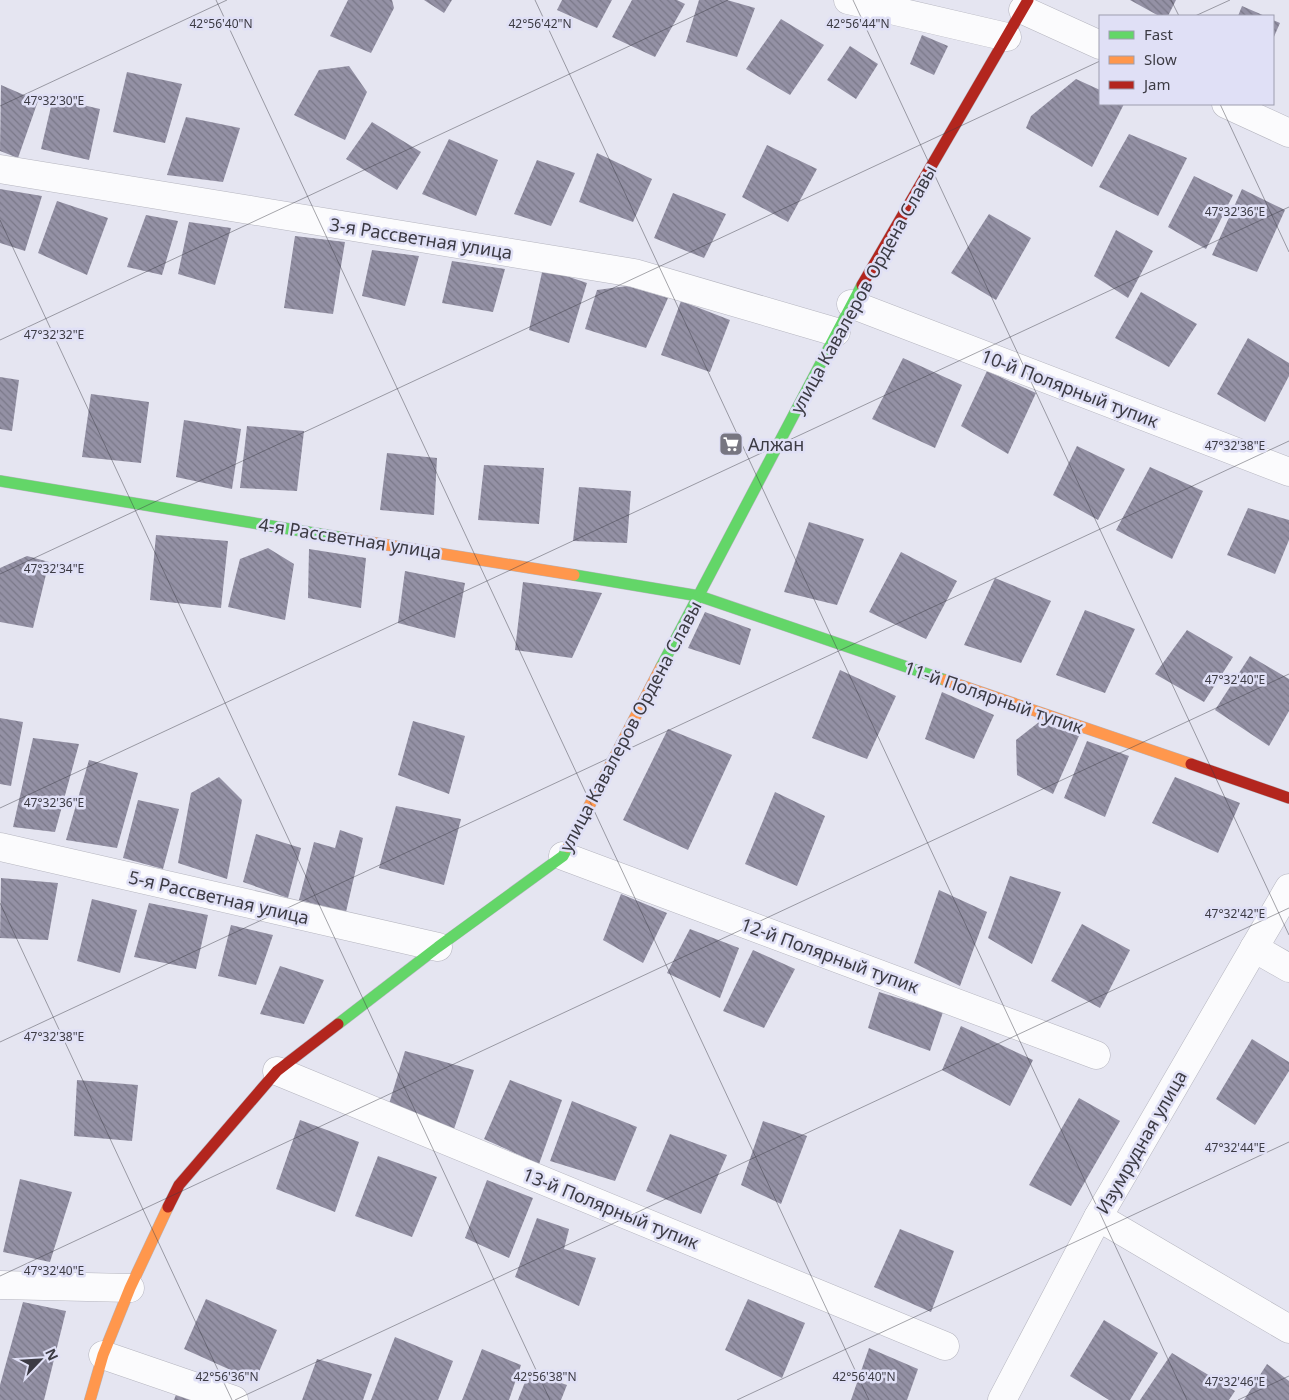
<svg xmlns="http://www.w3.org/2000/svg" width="1289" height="1400" font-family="'Noto Sans',sans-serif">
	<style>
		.building { fill: url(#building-back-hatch) }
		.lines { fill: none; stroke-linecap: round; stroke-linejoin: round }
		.street-casing { stroke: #b5b5bf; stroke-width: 29 }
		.fast-casing { stroke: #b5b5bf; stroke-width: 12 }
		.slow-casing { stroke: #b5b5bf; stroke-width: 12 }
		.jam-casing { stroke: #b5b5bf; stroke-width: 12 }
		.street { stroke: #fbfbfd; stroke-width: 28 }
		.fast { stroke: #63d668; stroke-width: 11 }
		.slow { stroke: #ff974d; stroke-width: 11 }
		.jam { stroke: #b3261e; stroke-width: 11 }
		.ticks { fill: none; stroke: #3c3b44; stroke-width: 1; stroke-opacity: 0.45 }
		.labels { text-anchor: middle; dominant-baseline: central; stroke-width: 5; stroke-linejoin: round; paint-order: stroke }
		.street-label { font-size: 18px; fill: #3c3b44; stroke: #e0e0f6 }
		.poi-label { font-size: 18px; fill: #3c3b44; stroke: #e0e0f6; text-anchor: start }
		.ticks-label { font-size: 12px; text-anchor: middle; fill: #3c3b44; stroke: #e0e0f6; stroke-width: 5; stroke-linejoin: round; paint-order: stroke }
	</style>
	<defs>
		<pattern id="building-back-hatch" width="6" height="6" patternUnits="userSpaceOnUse" patternTransform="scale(1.25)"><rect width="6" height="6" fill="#9491a5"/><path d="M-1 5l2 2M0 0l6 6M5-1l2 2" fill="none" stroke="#7a7888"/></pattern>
	</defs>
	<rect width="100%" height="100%" fill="#e5e5f1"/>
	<g class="building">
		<polygon points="348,0 392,0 394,8 371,53 330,36"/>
		<polygon points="424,0 452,0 444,13"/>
		<polygon points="562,0 612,0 597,28 557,10"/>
		<polygon points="632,0 677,0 685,4 655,57 612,37"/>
		<polygon points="699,0 727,0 755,8 737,57 686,42"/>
		<polygon points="1130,0 1176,0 1168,16 1159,16"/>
		<polygon points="1242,6 1265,16 1238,16"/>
		<polygon points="781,19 824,45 790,95 746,69"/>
		<polygon points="1273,20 1280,23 1273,39"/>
		<polygon points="922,35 948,46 934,75 910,64"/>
		<polygon points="850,46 878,64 856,99 827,80"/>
		<polygon points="349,66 367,92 345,140 294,115 319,70"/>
		<polygon points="127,72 182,84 165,143 113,132"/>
		<polygon points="1076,79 1100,90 1100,104 1124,104 1092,167 1026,128 1031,116"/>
		<polygon points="1,85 38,101 18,158 0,151"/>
		<polygon points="53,98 100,109 89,160 41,149"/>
		<polygon points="186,117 240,128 223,182 167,175"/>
		<polygon points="372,122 421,152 397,190 346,159"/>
		<polygon points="1129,134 1187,158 1158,216 1099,187"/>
		<polygon points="449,139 498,160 476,216 422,194"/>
		<polygon points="767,145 817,169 788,222 742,197"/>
		<polygon points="597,153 652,179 633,222 579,202"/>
		<polygon points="537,160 575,173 551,226 514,214"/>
		<polygon points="1194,176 1233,195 1206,249 1168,227"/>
		<polygon points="0,189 42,196 25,251 0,243"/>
		<polygon points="1242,189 1285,210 1257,272 1212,255"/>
		<polygon points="673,193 726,214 704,258 654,238"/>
		<polygon points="57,201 108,218 87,275 38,253"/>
		<polygon points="989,214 1031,238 996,300 951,273"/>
		<polygon points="146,215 178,221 162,275 127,267"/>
		<polygon points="189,222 231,228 215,285 178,274"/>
		<polygon points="1116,230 1153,251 1128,298 1094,276"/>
		<polygon points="295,236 345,242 333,314 284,308"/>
		<polygon points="372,250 419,256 405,306 362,296"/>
		<polygon points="452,261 505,269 493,312 442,303"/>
		<polygon points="543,268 587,283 569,343 529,330"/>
		<polygon points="627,286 668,298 646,348 585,329 597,290"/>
		<polygon points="1141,292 1197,324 1169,367 1115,338"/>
		<polygon points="681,301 730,320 710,372 661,355"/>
		<polygon points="1248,338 1289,363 1289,376 1265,422 1217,394"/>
		<polygon points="903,358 962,385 935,448 872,419"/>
		<polygon points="987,371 1036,393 1008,454 961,426"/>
		<polygon points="0,377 19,380 12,431 0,429"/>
		<polygon points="91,394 149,402 141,463 82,457"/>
		<polygon points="184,420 241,429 232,489 176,477"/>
		<polygon points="247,426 304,431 297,491 240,488"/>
		<polygon points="1077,446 1125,469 1098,520 1053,495"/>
		<polygon points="387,453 437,458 434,515 380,510"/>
		<polygon points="484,465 544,468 539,524 478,520"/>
		<polygon points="1150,467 1203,491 1172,559 1116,530"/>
		<polygon points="579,487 631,491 627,543 573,541"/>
		<polygon points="1248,508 1289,520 1289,540 1275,574 1227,555"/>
		<polygon points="809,522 864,539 837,605 784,592"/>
		<polygon points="156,535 228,541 221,608 150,600"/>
		<polygon points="268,548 294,564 285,620 228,607 240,559"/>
		<polygon points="309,549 366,558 361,608 308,598"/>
		<polygon points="901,552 957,581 926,639 869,612"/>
		<polygon points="27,556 49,562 33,628 0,622 0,568"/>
		<polygon points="405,571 465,583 455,638 398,623"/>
		<polygon points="995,578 1051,601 1021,663 964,645"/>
		<polygon points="523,582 602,593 572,658 515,650"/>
		<polygon points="1085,610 1135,629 1105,693 1056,675"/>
		<polygon points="705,612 751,629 740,665 688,648"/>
		<polygon points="1187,630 1233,657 1204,702 1155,674"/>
		<polygon points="1250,656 1289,679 1289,711 1269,746 1215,710"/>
		<polygon points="840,670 896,696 867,759 812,738"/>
		<polygon points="942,692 994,715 974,759 925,739"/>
		<polygon points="0,718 23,722 11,786 0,784"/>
		<polygon points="413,721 465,736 449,794 398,775"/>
		<polygon points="1039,722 1079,736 1053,794 1017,775 1016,740"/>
		<polygon points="668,729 732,755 688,850 623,820"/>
		<polygon points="33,738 79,744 55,832 13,827"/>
		<polygon points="1087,741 1129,756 1105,817 1064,798"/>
		<polygon points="89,760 138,773 117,848 66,840"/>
		<polygon points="219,777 242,800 227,879 178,863 191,793"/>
		<polygon points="1175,777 1240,803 1218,853 1152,823"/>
		<polygon points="775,792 825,816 797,886 745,864"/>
		<polygon points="138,800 179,809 163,869 123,858"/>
		<polygon points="396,806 461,819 444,885 379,868"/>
		<polygon points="340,830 363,838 346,912 299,900 314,842 335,848"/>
		<polygon points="256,834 301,848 288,898 243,882"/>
		<polygon points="1010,876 1061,892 1032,964 988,938"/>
		<polygon points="1,878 58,883 48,940 0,938"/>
		<polygon points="939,890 987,912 960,986 914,963"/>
		<polygon points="621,894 667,913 643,963 603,940"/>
		<polygon points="92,899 137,910 120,973 77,961"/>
		<polygon points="149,903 208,915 196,969 134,957"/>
		<polygon points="1082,924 1130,950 1100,1008 1051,981"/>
		<polygon points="231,925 273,935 256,985 218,976"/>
		<polygon points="690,929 739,948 720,998 667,973"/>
		<polygon points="753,950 795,969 764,1028 723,1011"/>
		<polygon points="280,966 324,980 304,1024 260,1014"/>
		<polygon points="879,992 943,1012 930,1051 868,1028"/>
		<polygon points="961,1026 1033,1060 1010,1106 942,1070"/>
		<polygon points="1252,1039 1289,1062 1289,1071 1255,1125 1216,1099"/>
		<polygon points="405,1051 474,1070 454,1129 389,1104"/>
		<polygon points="77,1080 138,1085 132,1141 74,1136"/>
		<polygon points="510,1080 562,1100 539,1164 484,1139"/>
		<polygon points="1079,1098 1120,1121 1071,1206 1029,1185"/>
		<polygon points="572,1101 637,1127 615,1181 550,1161"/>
		<polygon points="300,1120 359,1142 335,1212 276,1189"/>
		<polygon points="763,1121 807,1136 781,1204 741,1185"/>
		<polygon points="670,1134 727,1155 701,1214 646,1191"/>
		<polygon points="378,1156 437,1177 412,1237 355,1216"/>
		<polygon points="20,1179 72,1192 50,1262 3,1252"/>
		<polygon points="487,1180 533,1198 509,1258 465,1238"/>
		<polygon points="537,1218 569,1229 564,1249 596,1258 579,1306 515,1277"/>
		<polygon points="900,1229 954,1251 931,1312 874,1287"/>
		<polygon points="206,1299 277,1330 255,1381 184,1349"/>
		<polygon points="748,1299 805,1323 782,1378 725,1350"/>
		<polygon points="23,1302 66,1311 44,1400 0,1400 0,1385"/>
		<polygon points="1104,1320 1158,1353 1130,1400 1109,1400 1070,1376"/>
		<polygon points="395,1337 453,1361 438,1400 371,1400"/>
		<polygon points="869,1348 918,1369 907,1400 851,1400"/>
		<polygon points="482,1349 521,1365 509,1400 462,1400"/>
		<polygon points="1172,1353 1235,1391 1229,1400 1140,1400"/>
		<polygon points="317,1359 372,1374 363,1400 302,1400"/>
		<polygon points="1267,1364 1289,1381 1289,1400 1244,1400"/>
		<polygon points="529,1372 567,1385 561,1400 518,1400"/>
		<polygon points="177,1392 200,1400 174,1400"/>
	</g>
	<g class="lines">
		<g class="street-casing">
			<g id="street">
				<polyline points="848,0 1007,37"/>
				<polyline points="1023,10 1100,45"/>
				<polyline points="1226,104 1289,133"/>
				<polyline points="0,169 634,273 836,332"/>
				<polyline points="851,304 1289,472"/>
				<polyline points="0,847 438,947"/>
				<polyline points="563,856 1096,1055"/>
				<polyline points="1254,948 1289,968"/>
				<polyline points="277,1071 945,1346"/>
				<polyline points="1098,1217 1289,1329"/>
				<polyline points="0,1285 130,1288"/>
				<polyline points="103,1355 234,1400"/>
				<polyline points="1002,1400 1098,1217 1289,888"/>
			</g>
		</g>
		<g class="fast-casing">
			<g id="fast">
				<polyline points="0,481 344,538"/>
				<polyline points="574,575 699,596 945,680"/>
				<polyline points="661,667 862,285"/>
				<polyline points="338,1024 438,947 563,856 568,847"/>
			</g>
		</g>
		<g class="slow-casing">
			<g id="slow">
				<polyline points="344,538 574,575"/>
				<polyline points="945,680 1191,764"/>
				<polyline points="568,847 661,667"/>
				<polyline points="90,1400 103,1355 130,1288 168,1207"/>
			</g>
		</g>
		<g class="jam-casing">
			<g id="jam">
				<polyline points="862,285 1028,0"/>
				<polyline points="1191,764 1289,798"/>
				<polyline points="168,1207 179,1185 277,1071 338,1024"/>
			</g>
		</g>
		<use href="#street" class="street"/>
		<use href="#fast" class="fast"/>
		<use href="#slow" class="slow"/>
		<use href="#jam" class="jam"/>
	</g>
	<path class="ticks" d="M216 0 869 1400M535 0 1187 1400M853 0 1289 935M1171 0 1179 16M1195 16 1230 0M1220 104 1289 252M0 106 227 0M0 220 550 1400M0 340 728 0M0 574 1100 61M0 808 1289 207M0 903 232 1400M0 1042 1289 441M0 1276 1289 674M235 1400 1289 908M737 1400 1289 1142M1238 1400 1289 1376"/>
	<defs>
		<g id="supermarket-square" transform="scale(1.25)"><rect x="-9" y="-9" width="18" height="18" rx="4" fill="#777681" stroke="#e0e0f6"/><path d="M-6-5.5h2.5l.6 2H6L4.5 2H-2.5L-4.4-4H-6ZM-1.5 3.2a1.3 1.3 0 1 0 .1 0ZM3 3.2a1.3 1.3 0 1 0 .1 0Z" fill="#fff"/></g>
	</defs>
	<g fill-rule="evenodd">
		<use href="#supermarket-square" x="731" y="444"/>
	</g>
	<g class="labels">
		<g class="street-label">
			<text transform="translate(421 238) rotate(9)">3-я Рассветная улица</text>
			<text transform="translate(863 289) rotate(-61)">улица Кавалеров Ордена Славы</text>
			<text transform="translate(1070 388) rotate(21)">10-й Полярный тупик</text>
			<text transform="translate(350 538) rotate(9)">4-я Рассветная улица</text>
			<text transform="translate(994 697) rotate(19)">11-й Полярный тупик</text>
			<text transform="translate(630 726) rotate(-62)">улица Кавалеров Ордена Славы</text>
			<text transform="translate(219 897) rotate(13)">5-я Рассветная улица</text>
			<text transform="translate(830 955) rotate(20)">12-й Полярный тупик</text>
			<text transform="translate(1141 1142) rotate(-60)">Изумрудная улица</text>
			<text transform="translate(611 1208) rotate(22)">13-й Полярный тупик</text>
		</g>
		<g class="poi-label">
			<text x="748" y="444">Алжан</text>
		</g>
	</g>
	<g class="ticks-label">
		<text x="221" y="28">42°56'40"N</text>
		<text x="540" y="28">42°56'42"N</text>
		<text x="858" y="28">42°56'44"N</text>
		<text x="54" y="105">47°32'30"E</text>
		<text x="1235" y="216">47°32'36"E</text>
		<text x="54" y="339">47°32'32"E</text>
		<text x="1235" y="450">47°32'38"E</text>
		<text x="54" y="573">47°32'34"E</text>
		<text x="1235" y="684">47°32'40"E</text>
		<text x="54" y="807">47°32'36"E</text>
		<text x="1235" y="918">47°32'42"E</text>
		<text x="54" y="1041">47°32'38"E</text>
		<text x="1235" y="1152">47°32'44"E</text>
		<text x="54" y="1275">47°32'40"E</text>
		<text x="227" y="1381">42°56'36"N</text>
		<text x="545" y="1381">42°56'38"N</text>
		<text x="864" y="1381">42°56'40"N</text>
		<text x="1235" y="1386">47°32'46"E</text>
	</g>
	<rect x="1099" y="15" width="175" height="90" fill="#e0e0f6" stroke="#9e9eaf"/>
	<rect x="1109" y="31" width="25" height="8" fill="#63d668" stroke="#9e9eaf"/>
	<text x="1144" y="40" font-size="15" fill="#3c3b44">Fast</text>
	<rect x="1109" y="56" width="25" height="8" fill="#ff974d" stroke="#9e9eaf"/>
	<text x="1144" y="65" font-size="15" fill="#3c3b44">Slow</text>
	<rect x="1109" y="81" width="25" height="8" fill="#b3261e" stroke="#9e9eaf"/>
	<text x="1144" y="90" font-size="15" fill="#3c3b44">Jam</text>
	<g transform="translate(40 1360) rotate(65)" stroke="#e0e0f6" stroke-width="4" paint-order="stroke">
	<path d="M0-4L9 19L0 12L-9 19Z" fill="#3c3b44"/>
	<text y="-8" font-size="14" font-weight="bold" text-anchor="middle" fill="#3c3b44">N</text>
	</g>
</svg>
